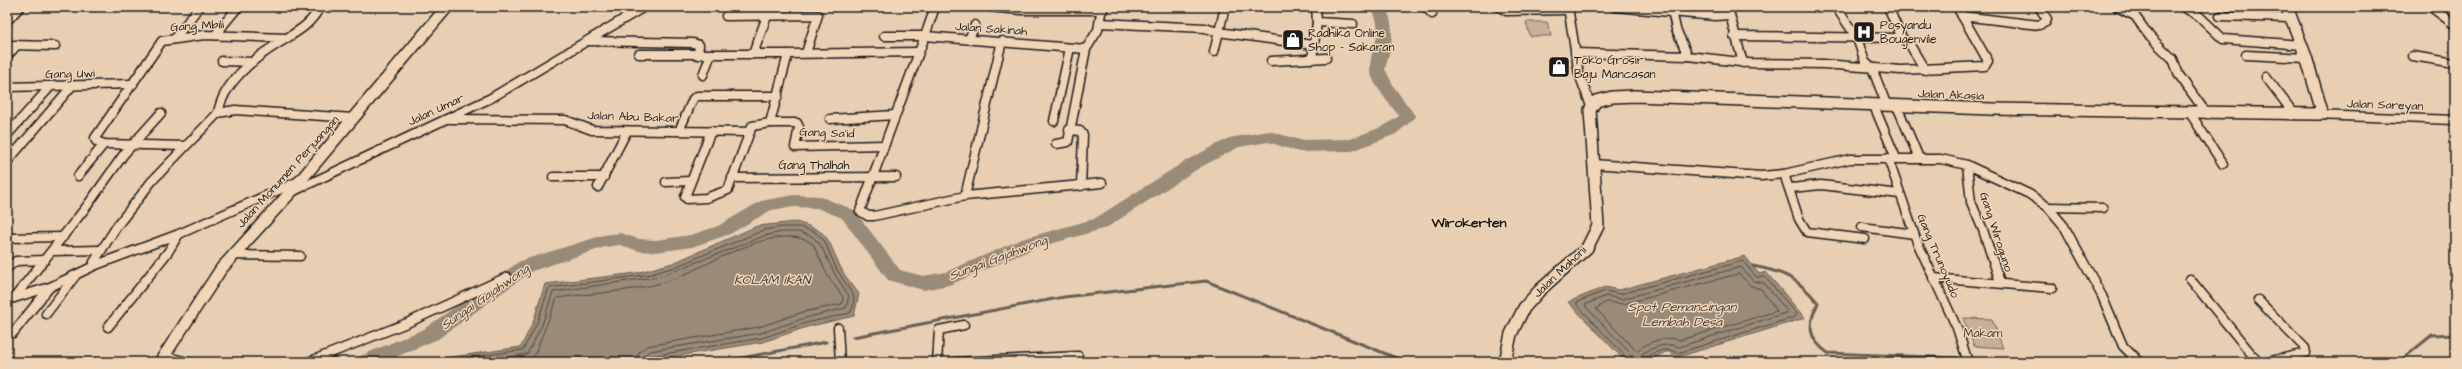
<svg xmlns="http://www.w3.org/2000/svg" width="2462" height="369" font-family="'Architects Daughter',sans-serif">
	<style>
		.green { fill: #c7b099; stroke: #72665a }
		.water { fill: #9a8a78; stroke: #685e53 }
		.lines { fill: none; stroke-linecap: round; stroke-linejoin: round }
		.shore { stroke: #4e4841; stroke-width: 1 }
		.stream { stroke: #685e53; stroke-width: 3 }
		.river { fill: #9a8a78; fill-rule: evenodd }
		.street-casing { stroke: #1c1c1c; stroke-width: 11 }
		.secondary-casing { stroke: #1c1c1c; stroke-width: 14 }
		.street { stroke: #f1d5b8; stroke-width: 8 }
		.secondary { stroke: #f1d5b8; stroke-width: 11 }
		.labels { text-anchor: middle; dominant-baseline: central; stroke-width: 3; stroke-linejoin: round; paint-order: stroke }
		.poi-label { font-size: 12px; fill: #1c1c1c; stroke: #f1d5b8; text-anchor: start }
		.street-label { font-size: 12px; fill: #1c1c1c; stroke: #f1d5b8 }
		.park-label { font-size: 12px; fill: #47413b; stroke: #f1d5b8 }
		.water-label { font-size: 13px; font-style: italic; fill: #48423c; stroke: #f1d5b8 }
		.quarter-label { font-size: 14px; font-weight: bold; fill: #1c1c1c; stroke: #f1d5b8 }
	</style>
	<rect width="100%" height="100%" fill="#e8ceb2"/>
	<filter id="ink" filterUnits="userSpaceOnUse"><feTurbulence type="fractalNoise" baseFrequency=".025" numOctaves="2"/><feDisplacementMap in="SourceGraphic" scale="8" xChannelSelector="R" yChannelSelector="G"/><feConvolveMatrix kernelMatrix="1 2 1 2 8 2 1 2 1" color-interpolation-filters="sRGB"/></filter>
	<g filter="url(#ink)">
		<g class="green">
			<polygon points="1526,22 1547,22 1551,36 1530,36"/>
			<polygon points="1963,318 1992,319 2003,348 1974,346"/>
		</g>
		<g class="water">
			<path d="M796 222C832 232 826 238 841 268 845 277 853 285 859 294L854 316 807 327 763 342 640 362H417L521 347 533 322 545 284 636 273 673 263 757 226Z"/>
			<polygon points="1745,256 1759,274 1766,272 1805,318 1675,358 1670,352 1666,352 1645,362 1626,362 1568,302 1605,287 1619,290"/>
		</g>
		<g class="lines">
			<g class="shore">
				<path d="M1739 274 1751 286 1761 289 1777 311 1680 340C1663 335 1650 342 1636 351L1596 309 1606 302 1623 304Z"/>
				<polyline points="435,362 523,350 537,323 549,288 651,274 675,267 764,230 782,227 800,227 815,232 824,240 836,268 854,297 853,307 850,313 806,323 762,338 651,356 647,362"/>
				<polyline points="475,362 527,354 542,325 553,292 661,276 764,236 782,232 799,232 813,237 820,244 836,276 849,296 846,308 805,318 761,333 650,351 644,355 642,362"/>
				<path d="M523 362 530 360 535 354 557 298C593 293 630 292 665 282 702 271 776 218 813 244L829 278 843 297 842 304 803 312 759 327 647 346 639 352 636 362"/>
				<path d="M1628 362 1627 358 1577 305V302L1605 291 1620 294 1743 261 1756 277H1765L1797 314 1795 317 1678 353C1665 347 1658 351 1646 357L1644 362"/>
				<path d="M1633 362 1631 354 1586 307V304L1606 296 1622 299 1741 267 1753 281 1764 283 1788 312 1679 347C1666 342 1655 347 1643 353L1639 362"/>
			</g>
			<g class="stream">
				<path d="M1753 266C1784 272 1798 278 1818 303 1807 325 1808 339 1828 353L1957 358 1958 362"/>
				<polyline points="853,337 1064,297 1206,281 1406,362"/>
				<polyline points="720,362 826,342"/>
				<polyline points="2399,362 2432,335 2455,334"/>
			</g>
			<path class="river" d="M1371 7H1385C1397 28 1391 47 1385 69L1394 87 1416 117 1396 134 1352 151 1299 152 1268 142 1239 147 1199 168 1106 228 1033 249 949 285 923 290 888 280 842 218 817 208 794 207 771 210 730 234 692 247 656 252 639 251 620 245 605 247 532 271 438 339 384 362H355L358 357 424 329 520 261 604 235 620 233 639 239 656 240 691 235 718 226 761 201 794 195 819 196 854 210 900 270 923 276 946 272 1022 239 1094 219 1187 160 1229 138 1269 131 1300 140 1350 139 1384 126 1399 116C1391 106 1369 80 1370 68 1371 42 1386 36 1371 7Z"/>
			<g class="street-casing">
				<g id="street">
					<polyline points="935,7 925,36 1086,49"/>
					<polyline points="989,7 1021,10 1103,10"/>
					<polyline points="1316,7 1317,22 1353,24"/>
					<polyline points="1426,7 1432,14"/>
					<polyline points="1500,7 1506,11 1568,10"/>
					<polyline points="1568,7 1579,74 1591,106"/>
					<polyline points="1615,7 1715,16 1730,15 1727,7"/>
					<polyline points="1836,7 1857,38 1865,62 1872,68 1887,106"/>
					<polyline points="2117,7 2135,16 2150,37 2173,59 2179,75 2207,114"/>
					<polyline points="2183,7 2199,16 2223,39 2302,45"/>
					<polyline points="2431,7 2455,25"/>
					<polyline points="1673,15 1676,29 1688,56 1749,63 1823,64 1901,70 1985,66 1988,61 1957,7"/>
					<polyline points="1730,15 1743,63"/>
					<polyline points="726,16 818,15 806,53"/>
					<polyline points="1962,16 2039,25 2046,22 2047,19 2039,7"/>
					<polyline points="2220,16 2291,18"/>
					<polyline points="7,21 20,7"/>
					<polyline points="1100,23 1205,28 1218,32 1313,45"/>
					<polyline points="215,35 238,7"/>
					<polyline points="884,36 925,36 860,211 868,216 874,216 965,196"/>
					<polyline points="1734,36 1902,38 1888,7"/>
					<polyline points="176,37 199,7"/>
					<polyline points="1902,38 1910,45 1925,70"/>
					<polyline points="969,39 975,25"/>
					<polyline points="589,41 693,43 699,45 698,55"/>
					<polyline points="1002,41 965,196 1102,183"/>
					<polyline points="7,45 55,46"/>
					<polyline points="1214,52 1225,7"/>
					<polyline points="1575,53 1688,56"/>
					<polyline points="639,54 788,54 770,123 752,126 728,190 706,198 687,199 685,197 711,131"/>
					<polyline points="753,54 767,16"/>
					<polyline points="788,54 918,52"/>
					<polyline points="2246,55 2306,58"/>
					<polyline points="7,56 17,45"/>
					<polyline points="2413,56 2455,63"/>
					<polyline points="1312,59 1317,22"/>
					<polyline points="222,61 252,62"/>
					<polyline points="1271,61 1326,58"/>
					<polyline points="703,75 711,54"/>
					<polyline points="2266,77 2295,115"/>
					<polyline points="7,87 133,84"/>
					<polyline points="1874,106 1896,158"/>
					<polyline points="1897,106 1919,158"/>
					<path d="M218 113C223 83 254 58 279 43 296 32 310 26 320 7"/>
					<polyline points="2190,113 2223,164"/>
					<polyline points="2314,115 2455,120"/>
					<polyline points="450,119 565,120 592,130 750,132"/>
					<polyline points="830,119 895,115"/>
					<polyline points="1054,121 1070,48"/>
					<polyline points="770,123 797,123 799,127 795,147 884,145"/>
					<polyline points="1069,130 1080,131 1083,135 1081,186"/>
					<polyline points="679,131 693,99 697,96 778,96"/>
					<polyline points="7,135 50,87"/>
					<polyline points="1056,144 1068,142 1086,49 1098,30 1102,7"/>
					<polyline points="185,146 104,144 96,141 95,138 162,41 204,35 286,38"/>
					<polyline points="1888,158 1917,242 1957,328 1968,362"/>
					<polyline points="7,162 71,87"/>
					<polyline points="1593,164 1761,176 1784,174 1850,159 1941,159 1967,165 2029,194 2048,207 2064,226 2102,296 2123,346 2139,362"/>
					<polyline points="1967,165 1971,202 1983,230 2000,282"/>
					<polyline points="1784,174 1799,219 1807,232 1865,239"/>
					<polyline points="78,176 104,144"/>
					<polyline points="553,177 604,177"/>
					<polyline points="732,178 896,177"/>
					<polyline points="299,181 179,234 96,265 94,262 117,226 152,181 218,113 235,110 353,118"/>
					<polyline points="666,182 690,181"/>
					<polyline points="598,187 627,131"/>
					<polyline points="1791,188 1821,185 1900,194"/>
					<polyline points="294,191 491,98 644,7"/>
					<polyline points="2048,207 2103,208"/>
					<polyline points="1862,227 1914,234"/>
					<polyline points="7,238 63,237"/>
					<polyline points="53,251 100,250"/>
					<polyline points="232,255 300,256"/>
					<polyline points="7,268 16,261 45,260"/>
					<polyline points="1933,278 2052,288"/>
					<polyline points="2190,279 2258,362"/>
					<polyline points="14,298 50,287 96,265"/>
					<polyline points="7,299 14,298 87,206 124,154 161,113"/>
					<polyline points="2258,300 2305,348 2306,353 2266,362"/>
					<polyline points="46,314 76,275"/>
					<polyline points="108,327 168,252 179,234"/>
					<polyline points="838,328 840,362"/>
					<polyline points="13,333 49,288"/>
					<polyline points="164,356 188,362"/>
					<polyline points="308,362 407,323 507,277"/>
					<polyline points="937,362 939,330 964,325"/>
					<polyline points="955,362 1078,356"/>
				</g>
			</g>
			<g class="secondary-casing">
				<g id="secondary">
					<polyline points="160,362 221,269 290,193 447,7"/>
					<polyline points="1505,362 1511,334 1524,308 1540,290 1587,248 1598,226 1590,110 1596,101 1612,97 1635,96 1991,109 2318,114 2321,108 2306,57 2287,7"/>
				</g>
			</g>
			<use href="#street" class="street"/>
			<use href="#secondary" class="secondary"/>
		</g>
	</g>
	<defs>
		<g id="hospital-square" transform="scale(1.15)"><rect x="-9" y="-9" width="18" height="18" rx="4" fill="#1c1c1c" stroke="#f1d5b8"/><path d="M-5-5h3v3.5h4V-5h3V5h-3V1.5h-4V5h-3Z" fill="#fff"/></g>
		<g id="shop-square" transform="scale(1.15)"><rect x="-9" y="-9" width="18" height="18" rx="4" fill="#1c1c1c" stroke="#f1d5b8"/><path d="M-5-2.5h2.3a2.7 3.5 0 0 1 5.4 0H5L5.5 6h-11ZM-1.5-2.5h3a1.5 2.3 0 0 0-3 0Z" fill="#fff"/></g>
	</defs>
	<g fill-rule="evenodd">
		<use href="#hospital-square" x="1864" y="32"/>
		<use href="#shop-square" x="1293" y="40"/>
		<use href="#shop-square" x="1559" y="67"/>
	</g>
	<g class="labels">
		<g class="poi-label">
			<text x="1880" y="25">Posyandu<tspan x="1880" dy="14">Bougenvile</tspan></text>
			<text x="1308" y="33">Radhika Online<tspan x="1308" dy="14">Shop - Sakaran</tspan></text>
			<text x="1574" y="60">Toko Grosir<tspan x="1574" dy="14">Baju Mancasan</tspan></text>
		</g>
		<g class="street-label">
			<text transform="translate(197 26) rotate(-3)">Gang Mbili</text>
			<text transform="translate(991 29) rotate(4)">Jalan Sakinah</text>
			<text transform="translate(70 74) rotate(-1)">Gang Uwi</text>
			<text transform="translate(1951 95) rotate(2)">Jalan Akasia</text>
			<text transform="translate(2385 105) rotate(2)">Jalan Sareyan</text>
			<text transform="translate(436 110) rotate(-25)">Jalan Umar</text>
			<text transform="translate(633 117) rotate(2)">Jalan Abu Bakar</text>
			<text transform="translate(827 133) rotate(2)">Gang Sa'id</text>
			<text x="814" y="165">Gang Thalhah</text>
			<text transform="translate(288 172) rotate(-48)">Jalan Monumen Perjuangan</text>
			<text transform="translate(1996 232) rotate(72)">Gang Wiroguno</text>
			<text transform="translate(1938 256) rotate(67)">Gang Trunoyudo</text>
			<text transform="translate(1560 272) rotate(-44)">Jalan Mahoni</text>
		</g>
		<g class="park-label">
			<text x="1983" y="333">Makam</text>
		</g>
		<g class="water-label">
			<text transform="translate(998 258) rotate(-21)">Sungai Gajahwong</text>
			<text x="772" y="280">KOLAM IKAN</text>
			<text transform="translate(485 297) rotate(-35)">Sungai Gajahwong</text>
			<text x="1682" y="307">Spot Pemancingan<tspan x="1682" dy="15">Lembah Desa</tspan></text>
		</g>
		<g class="quarter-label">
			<text x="1469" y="223">Wirokerten</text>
		</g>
	</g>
	<rect width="2462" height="369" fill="none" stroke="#f1d5b8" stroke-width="24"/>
	<rect x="12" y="12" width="2438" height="345" fill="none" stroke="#1c1c1c" stroke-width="1.5" filter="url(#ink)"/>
</svg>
